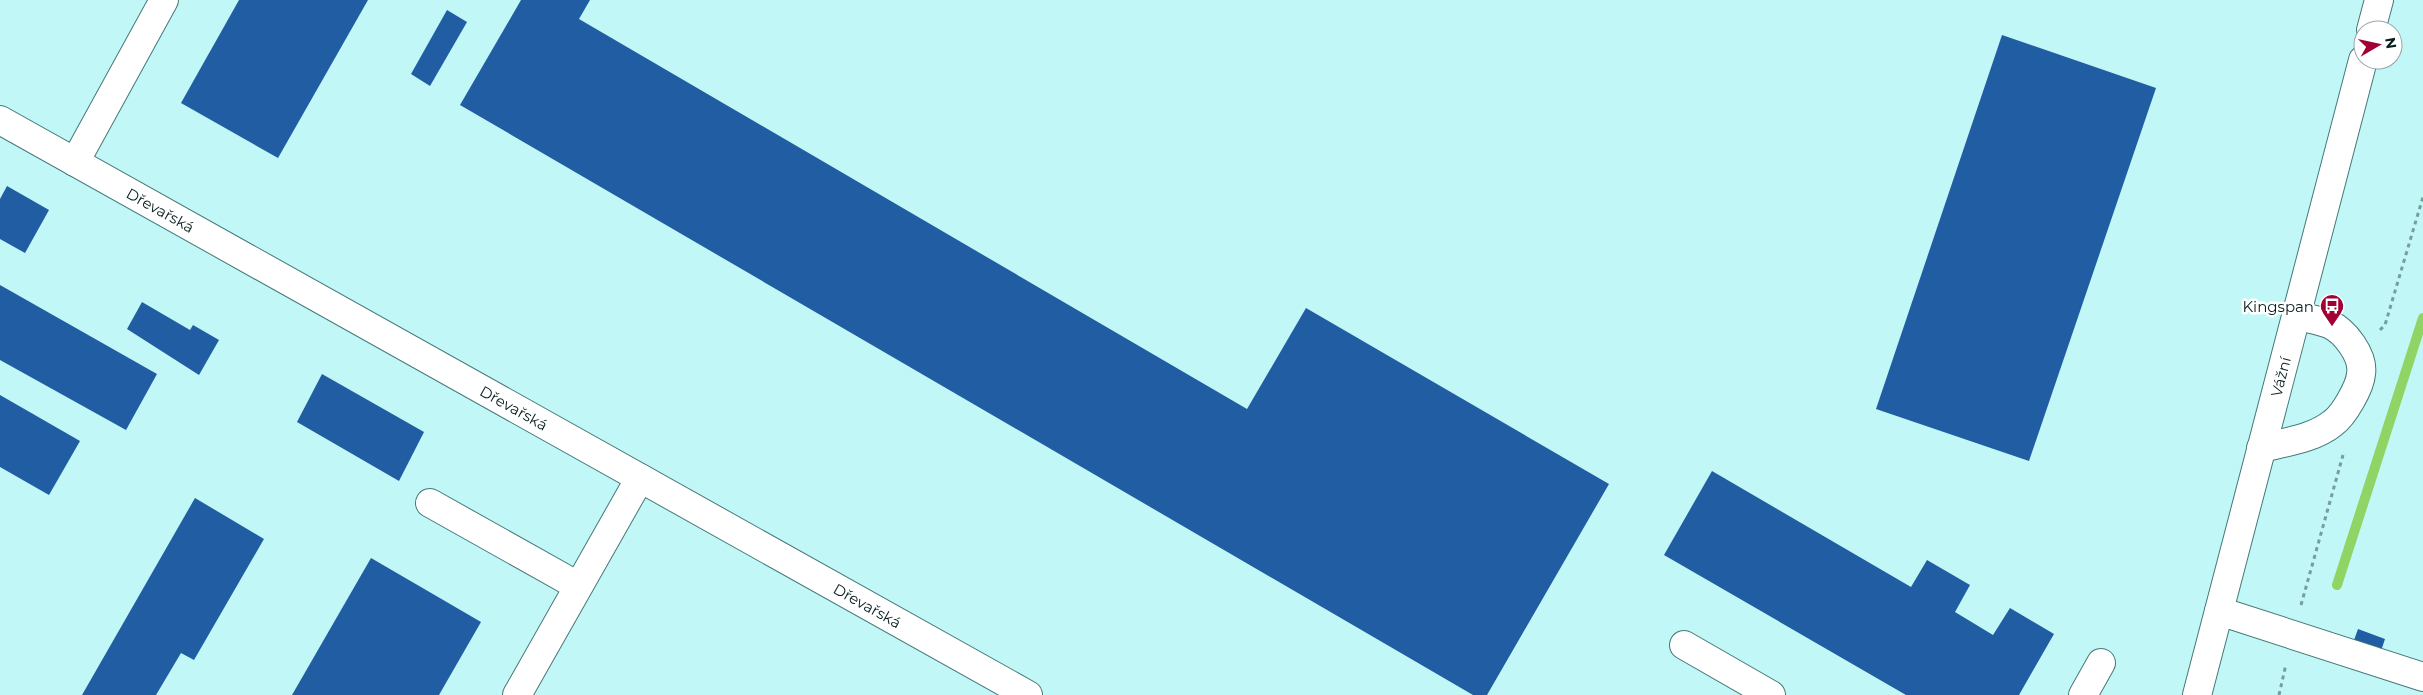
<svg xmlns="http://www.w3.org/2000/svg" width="2423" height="695" font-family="Montserrat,sans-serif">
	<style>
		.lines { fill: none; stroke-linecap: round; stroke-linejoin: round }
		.stream { stroke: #8fd464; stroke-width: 10 }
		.building { fill: #205da3 }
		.minor-casing { stroke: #467878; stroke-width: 30 }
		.path { stroke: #759e9d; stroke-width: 3; stroke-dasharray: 4 4; stroke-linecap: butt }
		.minor { stroke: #fff; stroke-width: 28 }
		.labels { text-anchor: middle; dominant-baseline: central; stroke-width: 5; stroke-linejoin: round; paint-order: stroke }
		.street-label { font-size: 15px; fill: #081d1d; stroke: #fff }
		.poi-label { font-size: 15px; fill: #081d1d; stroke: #fff; text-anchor: end }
	</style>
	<rect width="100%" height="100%" fill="#c1f7f6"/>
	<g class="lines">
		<polyline class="stream" points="2337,585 2423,318"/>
	</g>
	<g class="building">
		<polygon points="239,0 368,0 278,158 181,103"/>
		<polygon points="521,0 590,0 579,19 1247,409 1306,308 1609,484 1487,695 1473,695 460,105"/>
		<polygon points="447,10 467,22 430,86 411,74"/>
		<polygon points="2002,35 2156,88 2029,461 1876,409"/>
		<polygon points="7,186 49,210 25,253 0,239 0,199"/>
		<polygon points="0,285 157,374 126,430 0,360"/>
		<polygon points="142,302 190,330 193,325 219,340 199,375 127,329"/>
		<polygon points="322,374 424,432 399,481 297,422"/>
		<polygon points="0,395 80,441 49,495 0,467"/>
		<polygon points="1712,471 1911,587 1927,560 1970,585 1955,612 1993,635 2010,608 2054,634 2019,695 1906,695 1664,555"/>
		<polygon points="195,498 264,539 194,660 181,653 156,695 82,695"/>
		<polygon points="371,558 481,622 439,695 292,695"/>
		<polygon points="2358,629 2385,639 2380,654 2353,643"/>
	</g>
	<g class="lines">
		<g class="minor-casing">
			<g id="minor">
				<polyline points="2371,30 2379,0"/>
				<path id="s1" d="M0 120 1028 695"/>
				<polyline points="75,162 164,0"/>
				<path d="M2261 448C2286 442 2313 439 2333 423 2344 415 2360 387 2361 374 2364 356 2345 331 2329 324 2319 320 2307 318 2296 316"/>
				<polyline points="430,503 578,586"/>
				<polyline points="2219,611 2423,677"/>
				<polyline points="1684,645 1771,695"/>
				<polyline points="517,695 640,478"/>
				<polyline points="2083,695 2101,663"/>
				<path id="s2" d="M2197 695 2363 60"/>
			</g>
		</g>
		<g class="path">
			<polyline points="2380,330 2385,325 2423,197"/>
			<polyline points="2301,605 2343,455"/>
			<polyline points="2279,695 2286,664"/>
		</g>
		<use href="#minor" class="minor"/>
	</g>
	<defs>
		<g id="bus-pin" transform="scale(1.25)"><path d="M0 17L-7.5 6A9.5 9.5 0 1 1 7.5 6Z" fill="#a10134" stroke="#fff"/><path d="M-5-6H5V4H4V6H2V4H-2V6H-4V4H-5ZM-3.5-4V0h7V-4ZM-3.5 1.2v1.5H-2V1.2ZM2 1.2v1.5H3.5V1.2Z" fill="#fff"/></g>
	</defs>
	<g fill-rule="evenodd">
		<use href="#bus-pin" x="2332" y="306"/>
	</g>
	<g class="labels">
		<g class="street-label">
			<text stroke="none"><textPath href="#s1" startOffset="184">Dřevařská</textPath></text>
			<text stroke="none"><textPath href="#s2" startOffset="329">Vážní</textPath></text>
			<text stroke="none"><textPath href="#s1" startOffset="589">Dřevařská</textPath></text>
			<text stroke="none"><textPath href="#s1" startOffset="994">Dřevařská</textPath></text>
		</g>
		<g class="poi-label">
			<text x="2314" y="306">Kingspan</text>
		</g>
	</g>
	<g transform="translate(2378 45) rotate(81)"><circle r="24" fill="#ffffff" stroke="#9ca5a5"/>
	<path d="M0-4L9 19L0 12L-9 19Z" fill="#a10134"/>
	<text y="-8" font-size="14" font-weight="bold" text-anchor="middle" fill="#081d1d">N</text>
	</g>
</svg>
